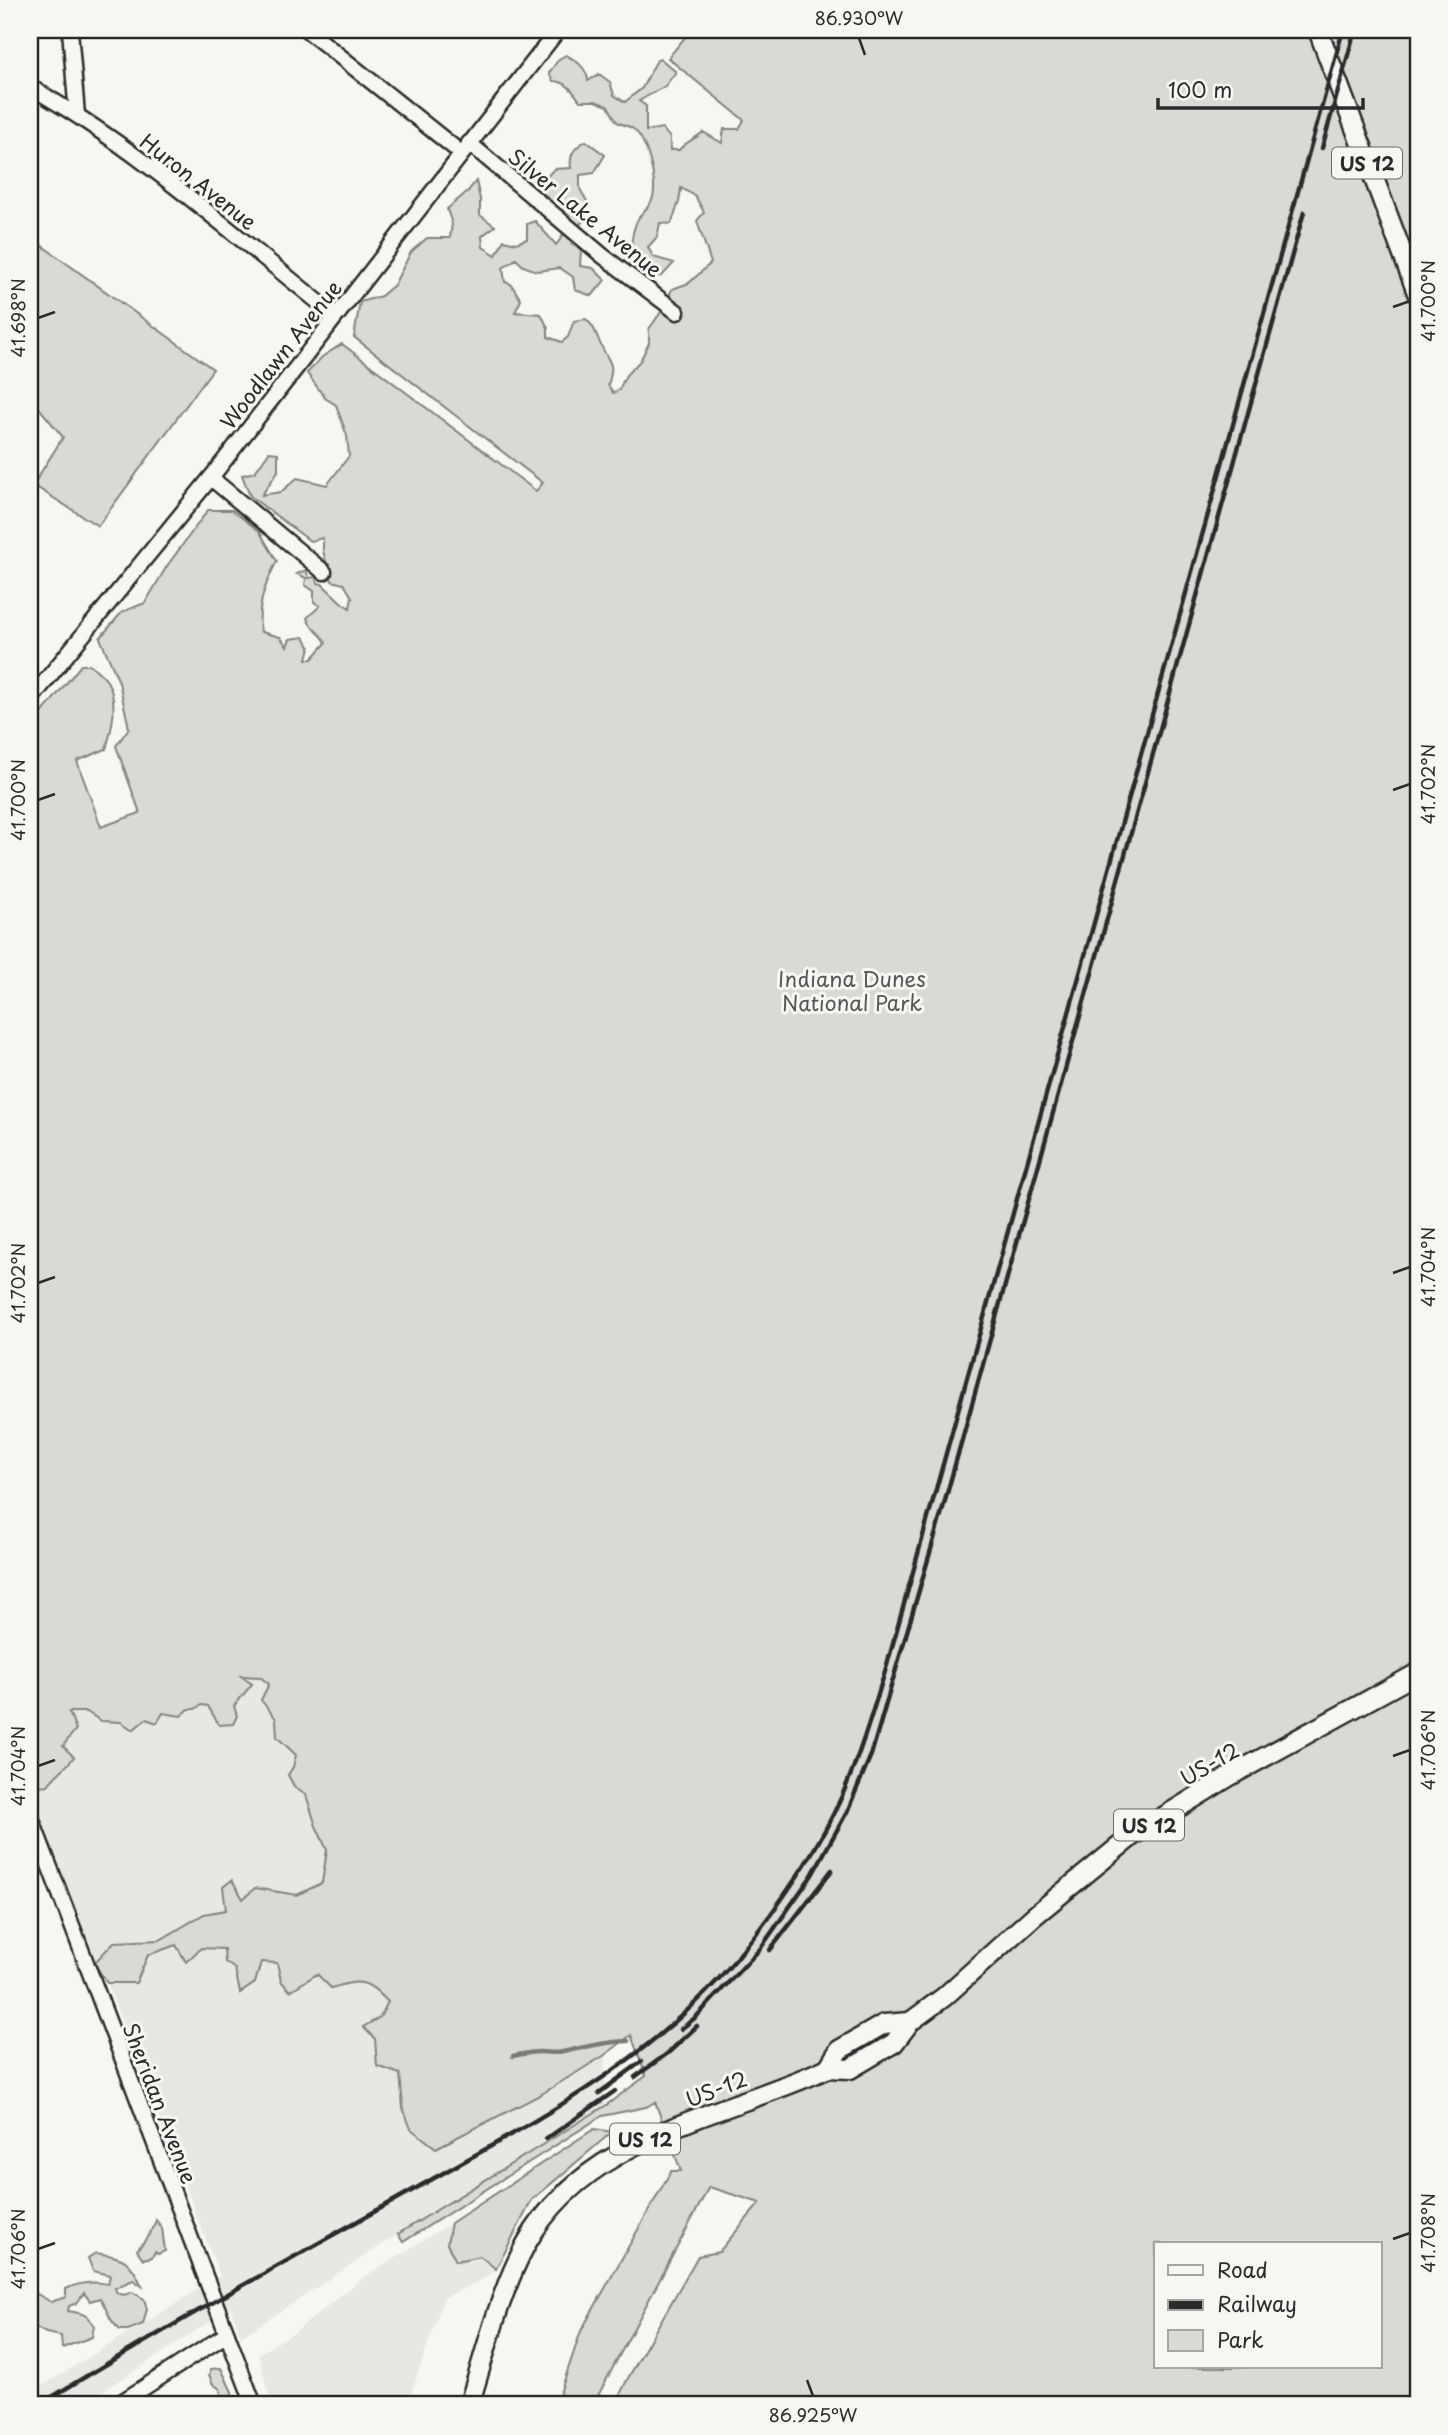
<svg xmlns="http://www.w3.org/2000/svg" width="1448" height="2435" font-family="'Playpen Sans',sans-serif">
	<style>
		.built { fill: #e7e7e3 }
		.green { fill: #d9d9d5; stroke: #828280; stroke-width: 2; fill-rule: evenodd }
		.lines { fill: none; stroke-linecap: round; stroke-linejoin: round }
		.stream { stroke: #7a7a78; stroke-width: 4.5 }
		.minor-casing { stroke: #2b2b2b; stroke-width: 19 }
		.major-casing { stroke: #2b2b2b; stroke-width: 23 }
		.minor { stroke: #f6f6f2; stroke-width: 14 }
		.major { stroke: #f6f6f2; stroke-width: 18 }
		.rail { stroke: #2b2b2b; stroke-width: 4.5 }
		.ticks { fill: none; stroke: #2b2b2b; stroke-width: 2.5 }
		.labels { text-anchor: middle; dominant-baseline: central; stroke-width: 6; stroke-linejoin: round; paint-order: stroke }
		.shield { fill: #f6f6f2; stroke: #686867; stroke-width: 2 }
		.shield-label { font-size: 19px; font-weight: bold; fill: #2b2b2b }
		.street-label { font-size: 21px; fill: #2b2b2b; stroke: #f6f6f2 }
		.park-label { font-size: 21px; fill: #565656; stroke: #f6f6f2 }
		.neatline { fill: none; stroke: #2b2b2b; stroke-width: 2.5 }
		.ticks-label { font-size: 18px; text-anchor: middle; fill: #2b2b2b }
	</style>
	<rect width="100%" height="100%" fill="#f6f6f2"/>
	<filter id="ink" filterUnits="userSpaceOnUse"><feTurbulence type="fractalNoise" baseFrequency=".0143" numOctaves="2"/><feDisplacementMap in="SourceGraphic" scale="14" xChannelSelector="R" yChannelSelector="G"/><feConvolveMatrix kernelMatrix="1 2 1 2 8 2 1 2 1" color-interpolation-filters="sRGB"/></filter>
	<g filter="url(#ink)">
		<g class="built">
			<polygon points="239,1676 260,1677 269,1684 261,1700 276,1719 277,1737 296,1755 293,1767 295,1788 306,1795 316,1826 327,1850 322,1883 297,1895 255,1888 243,1899 232,1880 223,1887 227,1910 204,1914 160,1940 114,1942 94,1963 30,1786 30,1775 39,1786 65,1769 74,1757 62,1746 69,1712 87,1712 101,1721 121,1722 146,1719 163,1713 195,1709 202,1705 208,1706 219,1725 234,1707"/>
			<polygon points="176,1945 224,1949 235,1969 240,1993 255,1983 261,1961 277,1963 281,1981 317,1974 331,1988 356,1980 374,1987 388,2002 380,2017 375,2039 377,2066 400,2074 400,2086 436,2148 540,2095 605,2055 605,2106 398,2234 241,2337 231,2308 82,2405 30,2405 30,2394 220,2276 107,1983 136,1983 147,1955"/>
			<polygon points="451,2223 447,2244 480,2255 496,2269 483,2279 444,2298 407,2405 272,2405 258,2354 295,2332 364,2277"/>
		</g>
		<g class="green">
			<path d="M691 30H1418V2405H615L627 2380 698 2256 719 2252 760 2203 709 2187 593 2405H556L581 2331 671 2171H681L655 2102 646 2107 602 2116 403 2242 398 2234 605 2106 646 2076 631 2035 605 2055 540 2095 436 2148 411 2129 403 2108 400 2074 377 2066 375 2039 363 2027 380 2017 388 2002C366 1979 361 1979 331 1988L317 1974 290 1991 281 1981 277 1963 261 1962 255 1983 240 1993 235 1969 225 1962 224 1949 201 1948 186 1962 176 1945 148 1955 136 1983H107L94 1963 114 1942 160 1940 204 1914 226 1910 223 1887 232 1880 243 1899 255 1888 297 1895 322 1883 327 1850 316 1826 306 1795 295 1788 288 1775 293 1767 296 1755 277 1737 276 1719 261 1700 269 1684 260 1677 241 1676 252 1684 234 1706 237 1716 233 1724 219 1725 208 1706 202 1705 195 1709H189L181 1716 163 1713 157 1723 146 1719 133 1730 121 1722 101 1721 87 1712H69L76 1729 63 1746 74 1757C66 1768 56 1774 48 1785L39 1786 30 1775V728L81 665H91C96 670 103 675 107 681 119 701 112 729 106 749L77 761 101 827 140 813 116 746 129 728 119 682 100 638 122 612 145 603 167 566 208 510H232L259 531 277 561C265 584 256 607 261 632L280 637 287 646 290 639 304 637 310 647 307 659H312L326 643C321 631 312 632 307 618L320 606 314 602V591L305 585 306 578 297 574 306 570 309 578 316 577 318 583 322 584 342 603 350 608 352 597 344 584 332 581 323 551V538L310 541 250 496 242 475 255 472 269 452 278 453V471L262 495 281 492 297 478 327 485 349 456 347 436 336 405 325 398 307 373 322 357 342 344 536 491 543 483 354 337 360 302 381 296 394 285 411 252 427 238H450L452 224 447 209 468 191 476 181 480 199V215L495 226 482 236 483 247 496 255 504 240 516 243 527 239V224L535 221 556 245 562 237 566 221 543 193 541 183 554 169 571 168C569 155 574 147 586 141L605 155 594 173 580 175V189L589 205 583 221 571 235V243L581 249 580 266 593 268 605 280 592 296 575 290 573 277 560 268 537 271 523 266 516 259 503 268 505 282 511 284 521 300 515 312 541 314 548 328V337L562 342 568 337 574 321 586 319C595 327 595 332 600 343 608 363 616 361 608 385L613 393 619 390 626 375 640 361 649 343V329L663 309 672 289 689 283 711 263 697 221 704 212 695 196 681 188 679 202 671 224 660 223 657 237 648 247 653 257 674 263 662 276 649 277C630 262 628 245 636 223 639 214 649 208 652 200 659 185 647 138 632 128 628 126 621 124 617 122L608 106 595 101H580C573 91 566 81 553 81L549 73 559 59 566 55C577 61 587 68 588 81L599 74 610 82 614 95 625 102 642 88 657 60 661 59 676 72 665 86 639 101 646 106V131L662 128 670 138V150H679C686 142 695 139 703 132L722 143 724 129H739L744 120 668 58ZM1156 2244H1380V2367H1156Z"/>
			<polygon points="30,237 213,369 98,526 33,485 63,437 30,397"/>
			<polygon points="594,2129 612,2132 532,2200 496,2269 480,2256 456,2261 447,2244 451,2223"/>
			<path d="M156 2220 162 2228 165 2251 158 2254 155 2252 152 2257 143 2259 137 2250C145 2241 153 2231 156 2220Z"/>
			<path d="M96 2253C126 2258 128 2258 142 2286L133 2280 115 2288 117 2293 124 2295 132 2292 144 2299 147 2309 143 2324 128 2330H120C107 2318 109 2312 100 2298L90 2301 84 2293 77 2303 69 2306 68 2311C81 2313 87 2313 94 2326L92 2337 62 2348 61 2336 46 2333 33 2326 30 2362 36 2370V2383L30 2390V2290L51 2302 66 2297V2289C80 2282 93 2281 108 2284L110 2275 93 2271 88 2258Z"/>
			<polygon points="221,2368 232,2392 232,2399 223,2400 220,2389 213,2384 209,2375 211,2369"/>
		</g>
		<g class="lines">
			<path class="stream" d="M513 2056C522 2054 531 2052 540 2052 547 2052 556 2054 563 2052 584 2047 605 2042 628 2041"/>
			<g class="minor-casing">
				<g id="minor">
					<polyline points="70,30 77,115"/>
					<polyline points="307,30 461,153"/>
					<path d="M30 87C141 150 236 237 336 316"/>
					<polyline points="469,143 603,256 677,312"/>
					<polyline points="211,478 324,572"/>
					<polyline points="30,700 213,475 558,30"/>
					<polyline points="30,1815 254,2405"/>
					<polyline points="117,2405 227,2334"/>
				</g>
			</g>
			<g class="major-casing">
				<g id="major">
					<polyline points="1318,30 1418,295"/>
					<polyline points="828,2068 839,2050 884,2024 910,2022"/>
					<path d="M469 2405C486 2351 499 2294 526 2244 586 2135 724 2116 828 2068L850 2069 894 2043 910 2022 944 1997 1034 1916 1132 1836 1230 1776 1418 1673"/>
				</g>
			</g>
			<use href="#minor" class="minor"/>
			<use href="#major" class="major"/>
			<g class="rail">
				<polyline points="1322,148 1355,30"/>
				<polyline points="770,1950 832,1870"/>
				<polyline points="681,2029 696,2017 760,1949 812,1875 847,1812 871,1755 941,1515 1304,212"/>
				<polyline points="635,2077 668,2053 697,2026"/>
				<polyline points="599,2093 641,2062"/>
				<polyline points="546,2139 615,2091"/>
				<path d="M39 2405C163 2328 293 2258 420 2186 533 2122 651 2062 736 1959 776 1910 815 1856 841 1798 860 1755 873 1710 887 1665L1343 30"/>
			</g>
		</g>
	</g>
	<path class="ticks" d="M859 38 865 55M1393 307 1410 301M38 318 55 312M1393 790 1410 784M38 800 55 794M1393 1273 1410 1267M38 1283 55 1277M1393 1756 1410 1750M38 1766 55 1760M1393 2239 1410 2233M38 2249 55 2243M807 2380 813 2396"/>
	<g class="labels">
		<g class="shield">
			<rect x="1332" y="147.5" width="70" height="31" rx="5"/>
			<rect x="1114" y="1809.5" width="70" height="31" rx="5"/>
			<rect x="610" y="2123.5" width="70" height="31" rx="5"/>
		</g>
		<g class="shield-label">
			<text x="1367" y="163">US 12</text>
			<text x="1149" y="1825">US 12</text>
			<text x="645" y="2139">US 12</text>
		</g>
		<g class="street-label">
			<text transform="translate(199 181) rotate(38)">Huron Avenue</text>
			<text transform="translate(586 212) rotate(39)">Silver Lake Avenue</text>
			<text transform="translate(280 354) rotate(-52)">Woodlawn Avenue</text>
			<text transform="translate(1209 1763) rotate(-30)">US-12</text>
			<text transform="translate(716 2088) rotate(-21)">US-12</text>
			<text transform="translate(161 2103) rotate(69)">Sheridan Avenue</text>
		</g>
		<g class="park-label">
			<text x="852" y="978">Indiana Dunes<tspan x="852" dy="24">National Park</tspan></text>
		</g>
	</g>
	<rect width="1448" height="2435" fill="none" stroke="#f6f6f2" stroke-width="77"/>
	<rect x="1154" y="2242" width="228" height="126" fill="#f6f6f2" stroke="#a5a5a2" stroke-width="2"/>
	<rect x="1168" y="2265" width="35" height="10" fill="#f6f6f2" stroke="#a5a5a2" stroke-width="2"/>
	<text x="1217" y="2278" font-size="21" fill="#2b2b2b">Road</text>
	<rect x="1168" y="2300" width="35" height="10" fill="#2b2b2b" stroke="#a5a5a2" stroke-width="2"/>
	<text x="1217" y="2312" font-size="21" fill="#2b2b2b">Railway</text>
	<rect x="1168" y="2330" width="35" height="21" fill="#d9d9d5" stroke="#a5a5a2" stroke-width="2"/>
	<text x="1217" y="2348" font-size="21" fill="#2b2b2b">Park</text>
	<path d="M1158 98v10h205v-10" fill="none" stroke="#2b2b2b" stroke-width="3.5"/>
	<text x="1168" y="98" font-size="21" fill="#2b2b2b" stroke="#f6f6f2" stroke-width="5" paint-order="stroke">100 m</text>
	<rect x="38" y="38" width="1372" height="2358" class="neatline"/>
	<g class="ticks-label">
		<text x="859" y="25">86.930°W</text>
		<text transform="translate(1429 301) rotate(-90)" y="6">41.700°N</text>
		<text transform="translate(19 318) rotate(-90)" y="6">41.698°N</text>
		<text transform="translate(1429 784) rotate(-90)" y="6">41.702°N</text>
		<text transform="translate(19 800) rotate(-90)" y="6">41.700°N</text>
		<text transform="translate(1429 1267) rotate(-90)" y="6">41.704°N</text>
		<text transform="translate(19 1283) rotate(-90)" y="6">41.702°N</text>
		<text transform="translate(1429 1750) rotate(-90)" y="6">41.706°N</text>
		<text transform="translate(19 1766) rotate(-90)" y="6">41.704°N</text>
		<text transform="translate(1429 2233) rotate(-90)" y="6">41.708°N</text>
		<text transform="translate(19 2249) rotate(-90)" y="6">41.706°N</text>
		<text x="813" y="2422">86.925°W</text>
	</g>
</svg>
